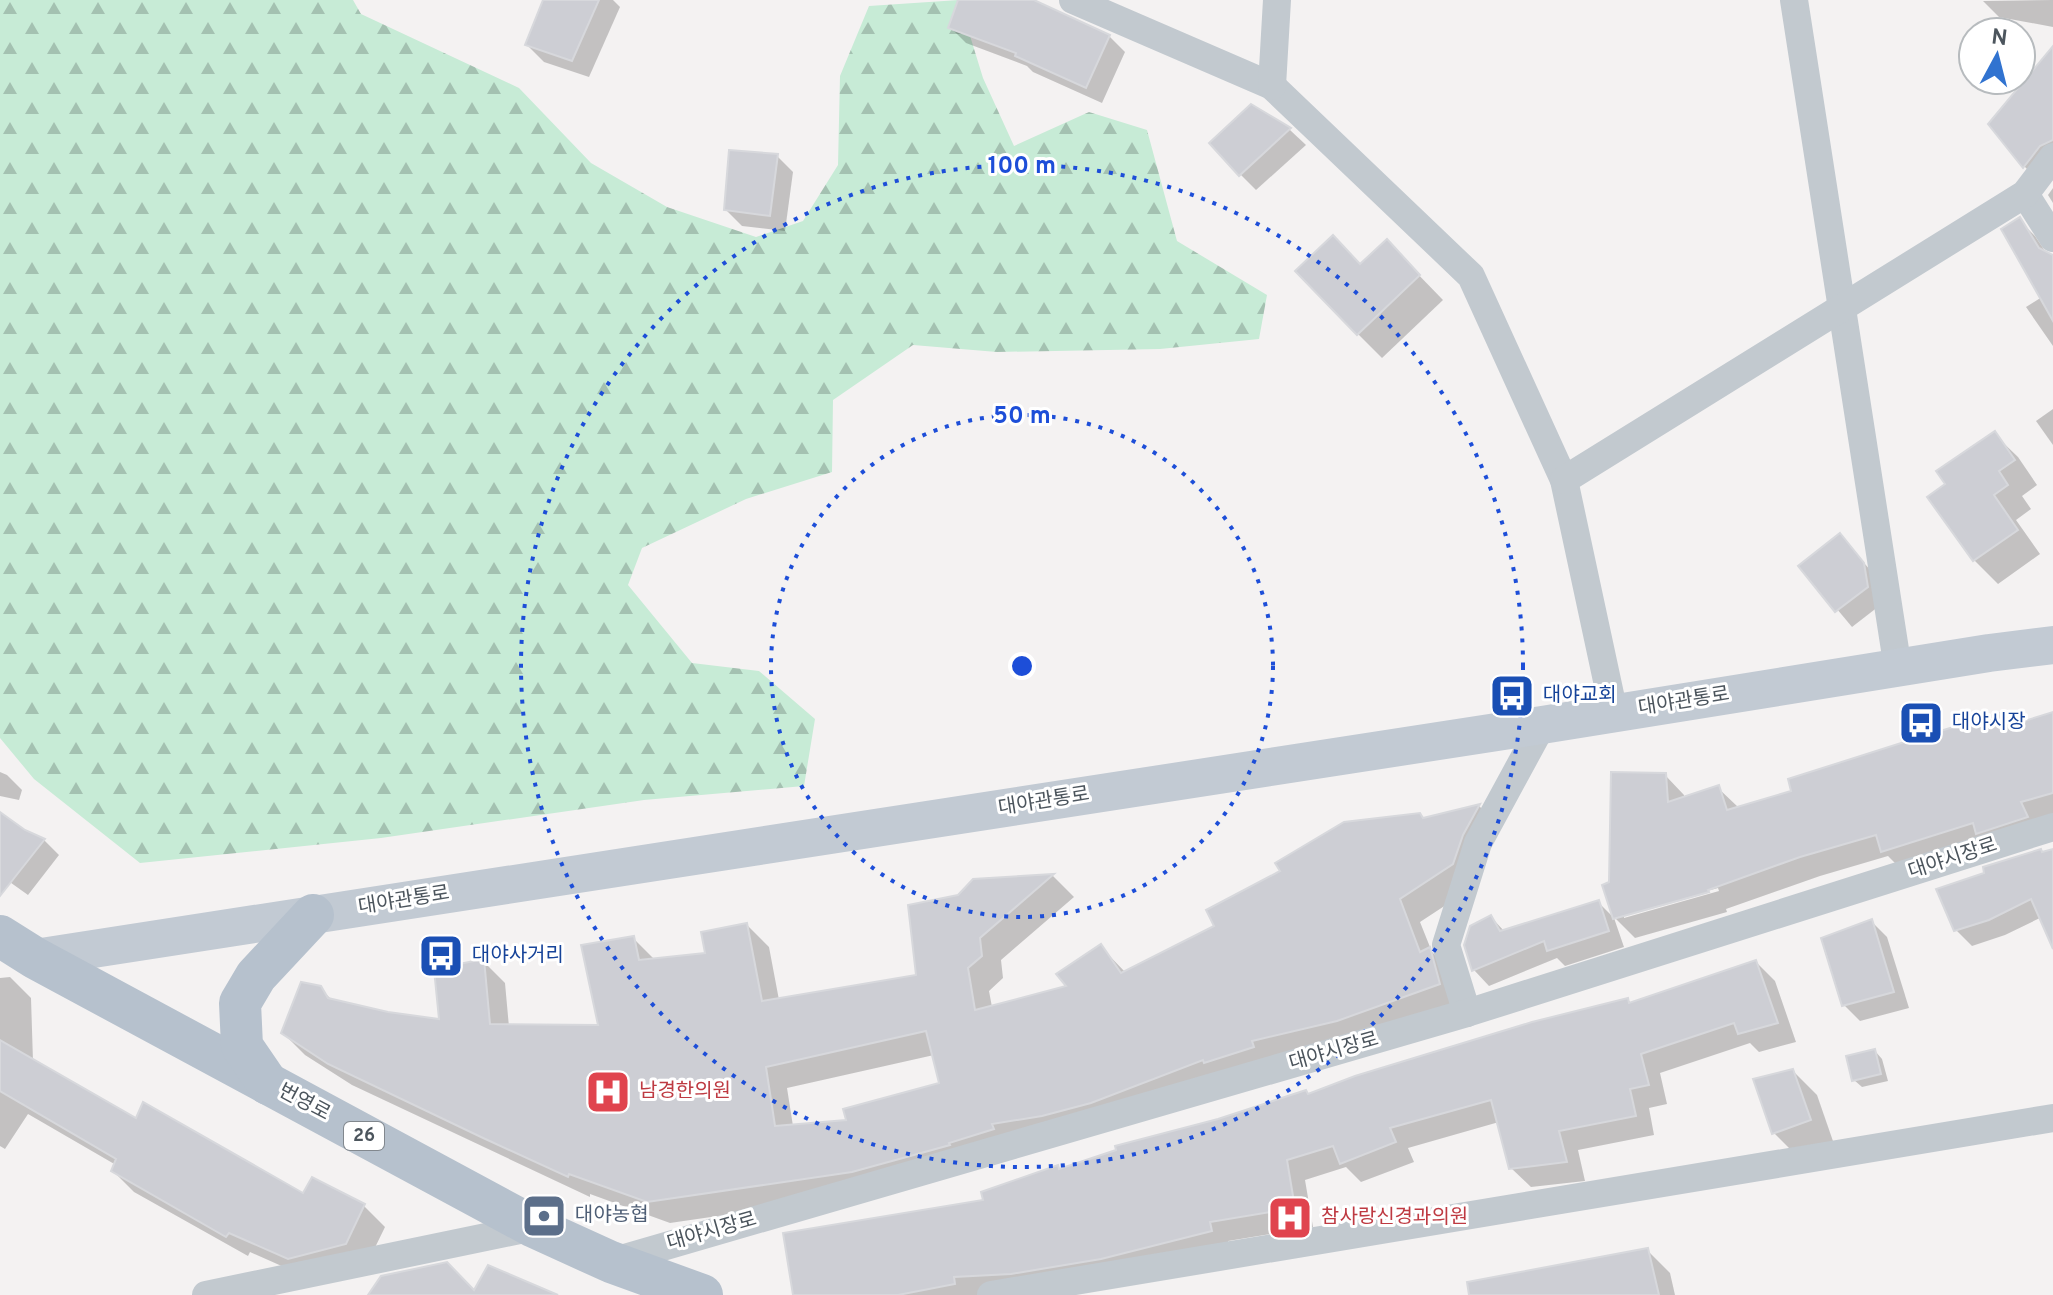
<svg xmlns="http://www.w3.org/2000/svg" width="2053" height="1295" font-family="Overpass,'Noto Sans KR',sans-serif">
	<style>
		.forest { fill: url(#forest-firs) }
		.shadow { fill: #0003; fill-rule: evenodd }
		.building { fill: #cdced4; stroke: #d7d8dc; stroke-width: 2; fill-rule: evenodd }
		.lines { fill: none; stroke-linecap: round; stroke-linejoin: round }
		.minor { stroke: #c2c9cf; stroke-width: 28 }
		.secondary { stroke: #c2cad3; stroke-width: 38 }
		.primary { stroke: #b6c1cd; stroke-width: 42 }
		.ring { fill: none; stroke: #1d4ed8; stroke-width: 4; stroke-dasharray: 4 8 }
		.labels { text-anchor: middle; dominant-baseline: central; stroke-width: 6; stroke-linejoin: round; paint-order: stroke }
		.shield { fill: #fff; stroke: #82888e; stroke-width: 2 }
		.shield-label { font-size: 18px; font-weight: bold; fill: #4c555d }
		.transit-label { font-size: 20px; fill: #164399; stroke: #fff; text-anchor: start }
		.street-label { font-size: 20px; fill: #4c555d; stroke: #fff }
		.health-label { font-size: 20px; fill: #be3a42; stroke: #fff; text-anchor: start }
		.service-label { font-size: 20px; fill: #4e5e75; stroke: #fff; text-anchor: start }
		.centre { fill: #1d4ed8; stroke: #fff; stroke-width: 4 }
		.ring-label { font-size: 24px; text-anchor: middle; font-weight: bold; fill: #1d4ed8; stroke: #fff; stroke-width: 6; stroke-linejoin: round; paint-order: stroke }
	</style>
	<defs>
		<pattern id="forest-firs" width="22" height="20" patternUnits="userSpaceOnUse" patternTransform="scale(2)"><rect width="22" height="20" fill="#c7ebd6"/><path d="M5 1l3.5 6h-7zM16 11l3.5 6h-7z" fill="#a4c1b1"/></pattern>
	</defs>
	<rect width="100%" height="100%" fill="#f4f2f2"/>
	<polygon class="forest" points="0,0 353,0 361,14 519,88 591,163 667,207 756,237 803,221 838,165 840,76 869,6 959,0 983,78 1014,146 1089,112 1147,130 1177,241 1267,295 1259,339 1160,349 997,352 913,345 833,400 832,472 746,499 642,548 628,585 692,663 759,671 815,719 804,786 644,800 381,838 140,863 34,779 0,738"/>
	<g class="shadow">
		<polygon points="543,0 613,0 620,7 589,77 544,62 527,45"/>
		<polygon points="961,0 1033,0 1109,36 1125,52 1102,103 1033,72 1027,66 966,43 950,27"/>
		<polygon points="2053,0 2053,27 1999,17 1983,1"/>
		<polygon points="2053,63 2053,174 2044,186 2025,167 1991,124"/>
		<polygon points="1251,106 1290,130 1306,145 1256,190 1240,174"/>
		<polygon points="777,156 793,172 785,231 742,226 726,210"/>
		<polygon points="2053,188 2053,203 2048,195"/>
		<polygon points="2019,220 2035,236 2047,254 2053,258 2053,346 2026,307 2042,297"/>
		<polygon points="1361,266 1410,266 1443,300 1382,358 1358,334"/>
		<polygon points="2053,409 2053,445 2036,421"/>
		<polygon points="1994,434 2018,457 2037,485 2022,496 2031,509 2016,520 2040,554 1998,584 1974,560 1948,484"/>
		<polygon points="1840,536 1880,581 1883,603 1852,627 1801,566"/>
		<path d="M2053 714V817L1902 870 1888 856 1820 876 1726 909 1727 912 1635 938 1615 918 1611 884 1665 775 1684 795V799L1718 788 1738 807 1794 792 1999 716 2011 727ZM1718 888 1719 891 1624 918V914Z"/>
		<polygon points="0,772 7,775 22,790 19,800 0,796"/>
		<path d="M1479 806 1501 827 1484 858 1475 886 1420 922 1432 952 1451 971 1461 1006 875 1193 670 1223 590 1194V1197L352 1085 305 1055 283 1033 320 988 334 1002 387 1014 441 1021 483 961 505 983 509 1027H600L633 938 655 960 708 954 747 925 769 947 779 1000 919 977 959 897 974 881 1053 876 1074 897 1001 960 1003 978 989 991 992 1007 1069 987 1101 947 1126 973 1424 820ZM934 1055 942 1084 848 1121 793 1126 787 1088Z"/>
		<polygon points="0,814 24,832 44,840 59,855 28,895 0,875"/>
		<polygon points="2053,851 2053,931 2042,917 2005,935 1972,946 1956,930 2043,854"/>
		<polygon points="1598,902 1614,918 1624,947 1565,966 1557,958 1489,986 1474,970 1491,917 1505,932"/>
		<polygon points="1871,921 1887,937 1909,1008 1860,1021 1844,1005"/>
		<polygon points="1756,962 1775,981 1796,1042 1759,1052 1750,1043 1660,1073 1667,1104 1649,1108 1654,1135 1578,1150 1585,1181 1531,1187 1511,1168 1499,1122 1408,1148 1414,1162 1361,1182 1346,1167 1305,1180 1313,1227 1228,1241 1230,1250 985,1295 795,1295 985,1202 1060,1170 1627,1000 1631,1004"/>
		<polygon points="10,977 31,998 33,1061 137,1121 304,1196 364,1206 385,1227 367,1264 311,1279 250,1252 248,1256 134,1192 113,1171 116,1165 28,1114 5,1149 0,1146 0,978"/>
		<polygon points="1875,1051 1882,1059 1888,1081 1862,1087 1854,1080"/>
		<polygon points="1793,1071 1817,1095 1834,1144 1797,1156 1773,1132"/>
		<polygon points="1647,1250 1670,1273 1675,1295 1471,1295"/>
	</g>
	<g class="building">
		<polygon points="543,0 599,0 572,61 525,45"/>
		<polygon points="958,0 1034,0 1110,35 1086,88 1015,56 1016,53 948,28"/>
		<polygon points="2053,46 2053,140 2040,146 2023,168 1988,124"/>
		<polygon points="1251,104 1291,128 1239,176 1209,143"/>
		<polygon points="729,150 778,154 770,216 724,210"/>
		<polygon points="2020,217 2039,248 2053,255 2053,321 2001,229"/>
		<polygon points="1333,235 1360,264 1387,239 1420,275 1357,335 1295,271"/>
		<polygon points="1995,431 2015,460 1999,471 2008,485 1994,495 2018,530 1973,561 1927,497 1945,484 1936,471"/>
		<polygon points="1840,533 1864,563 1868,587 1835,612 1798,566"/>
		<polygon points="2053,712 2053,793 2021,802 2028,817 1976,834 1973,823 1881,852 1876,835 1800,857 1708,890 1709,892 1613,919 1602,885 1609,882 1611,772 1666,773 1668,802 1719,785 1727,810 1791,791 1788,779 1917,738 2000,713 2005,727"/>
		<path d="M1480 804 1463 835 1453 864 1400 899 1420 952 1430 947 1440 984 1337 1021 1252 1041 1254 1047 1204 1063 1203 1060 1091 1103 1042 1116 992 1124 994 1129 949 1143 950 1145 852 1172 647 1202 569 1174 568 1177 481 1137 328 1064 281 1033 301 982 321 986 328 998 388 1012 439 1019 434 969 484 959 490 1024 598 1025 581 945 634 936 639 960 705 953 701 932 747 923 762 1001 916 975 908 905 958 895 973 879 1054 874 980 938 982 956 968 968 975 1010 1066 986 1056 974 1101 944 1121 973 1214 926 1206 910 1280 871 1275 863 1344 822 1420 813 1423 818ZM926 1031 939 1083 843 1109 846 1120 775 1126 766 1067Z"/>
		<polygon points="0,812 25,830 45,839 0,896"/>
		<polygon points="2041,849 2042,852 2053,849 2053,949 2031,899 1989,920 1954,931 1936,889 1984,873 1983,867"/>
		<polygon points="1599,900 1609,931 1547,951 1544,941 1472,971 1464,945 1470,926 1491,915 1500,931"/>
		<polygon points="1872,919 1894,992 1842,1006 1821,938"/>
		<polygon points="1756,960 1778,1023 1738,1034 1734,1023 1641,1054 1649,1085 1630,1089 1636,1116 1559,1131 1567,1162 1509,1169 1491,1100 1390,1128 1396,1142 1340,1164 1333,1146 1287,1160 1295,1208 1210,1222 1212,1231 1101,1259 1011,1274 954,1277 955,1284 898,1295 793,1295 783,1233 983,1200 981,1192 1058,1165 1059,1169 1116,1150 1115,1146 1218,1119 1306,1090 1308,1094 1355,1076 1532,1022 1628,998 1629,1003"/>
		<polygon points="0,1040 136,1118 143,1102 303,1193 312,1177 365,1204 346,1244 288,1259 229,1233 226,1237 111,1171 116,1159 0,1091"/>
		<polygon points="1875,1049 1881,1074 1852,1081 1846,1056"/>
		<polygon points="1793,1069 1811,1120 1772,1134 1753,1079"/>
		<polygon points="1648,1248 1659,1295 1469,1295 1467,1282"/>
		<polygon points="447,1262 474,1290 488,1265 558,1295 368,1295 381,1276"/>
	</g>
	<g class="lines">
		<g class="minor">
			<polyline points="1073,0 1272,86 1471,276 1564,480 1614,713"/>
			<polyline points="1794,0 1898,669"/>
			<polyline points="1272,86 1277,0"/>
			<polyline points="2025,194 2053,238"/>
			<polyline points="1564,480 2025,194 2053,157"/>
			<polyline points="1467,1013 1446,945 1478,843 1542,725"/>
			<polyline points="611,1262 1467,1013 2053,827"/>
			<polyline points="206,1295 534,1227"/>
			<polyline points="991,1295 2053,1118"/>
		</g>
		<polyline class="secondary" points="35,958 1542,725 1989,653 2053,645"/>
		<g class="primary">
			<polyline points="0,936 35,958 534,1227 611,1262 702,1295"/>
			<polyline points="268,1084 242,1046 240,1003 256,976 313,915"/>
		</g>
	</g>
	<g class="ring">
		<circle cx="1022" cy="666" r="251"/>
		<circle cx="1022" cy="666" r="501"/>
	</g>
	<defs>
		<g id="bus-square" transform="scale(2.3)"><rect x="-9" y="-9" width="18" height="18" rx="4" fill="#1a4fb4" stroke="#fff"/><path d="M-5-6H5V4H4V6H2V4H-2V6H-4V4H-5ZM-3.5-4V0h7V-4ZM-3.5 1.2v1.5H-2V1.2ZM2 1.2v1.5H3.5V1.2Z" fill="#fff"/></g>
		<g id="hospital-square" transform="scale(2.3)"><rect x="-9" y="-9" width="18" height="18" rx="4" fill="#e0444e" stroke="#fff"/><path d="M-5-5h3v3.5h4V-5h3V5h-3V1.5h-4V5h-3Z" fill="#fff"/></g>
		<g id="bank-square" transform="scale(2.3)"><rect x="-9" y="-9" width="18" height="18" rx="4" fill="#5c6f8a" stroke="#fff"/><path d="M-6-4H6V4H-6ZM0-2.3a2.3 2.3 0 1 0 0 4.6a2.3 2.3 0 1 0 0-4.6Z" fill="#fff"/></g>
	</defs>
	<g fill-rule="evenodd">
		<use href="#bus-square" x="1512" y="696"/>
		<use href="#bus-square" x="1921" y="723"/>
		<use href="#bus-square" x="441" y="956"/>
		<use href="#hospital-square" x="608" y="1092"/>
		<use href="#bank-square" x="544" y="1216"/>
		<use href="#hospital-square" x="1290" y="1218"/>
	</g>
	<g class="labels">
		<rect class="shield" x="344" y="1122" width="40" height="28" rx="6"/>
		<g class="shield-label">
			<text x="364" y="1136">26</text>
		</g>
		<g class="transit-label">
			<text x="1543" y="696">대야교회</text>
			<text x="1952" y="723">대야시장</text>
			<text x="472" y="956">대야사거리</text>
		</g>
		<g class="street-label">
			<text transform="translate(1684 702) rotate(-9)">대야관통로</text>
			<text transform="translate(1044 802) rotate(-9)">대야관통로</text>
			<text transform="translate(1953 859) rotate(-18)">대야시장로</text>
			<text transform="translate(404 901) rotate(-9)">대야관통로</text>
			<text transform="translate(1334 1052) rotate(-16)">대야시장로</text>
			<text transform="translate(304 1103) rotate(28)">번영로</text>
			<text transform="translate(712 1232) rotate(-16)">대야시장로</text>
		</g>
		<g class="health-label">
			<text x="639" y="1092">남경한의원</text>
			<text x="1321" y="1218">참사랑신경과의원</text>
		</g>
		<g class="service-label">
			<text x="575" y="1216">대야농협</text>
		</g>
	</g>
	<circle cx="1022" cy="666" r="12" class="centre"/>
	<g class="ring-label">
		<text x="1022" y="173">100 m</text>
		<text x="1022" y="423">50 m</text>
	</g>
	<g transform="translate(1997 56) rotate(7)"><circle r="38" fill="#ffffff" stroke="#b7bbbe" stroke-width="2"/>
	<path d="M0-6L14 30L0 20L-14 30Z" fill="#3173d0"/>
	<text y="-12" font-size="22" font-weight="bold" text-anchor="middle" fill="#4c555d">N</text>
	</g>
</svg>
